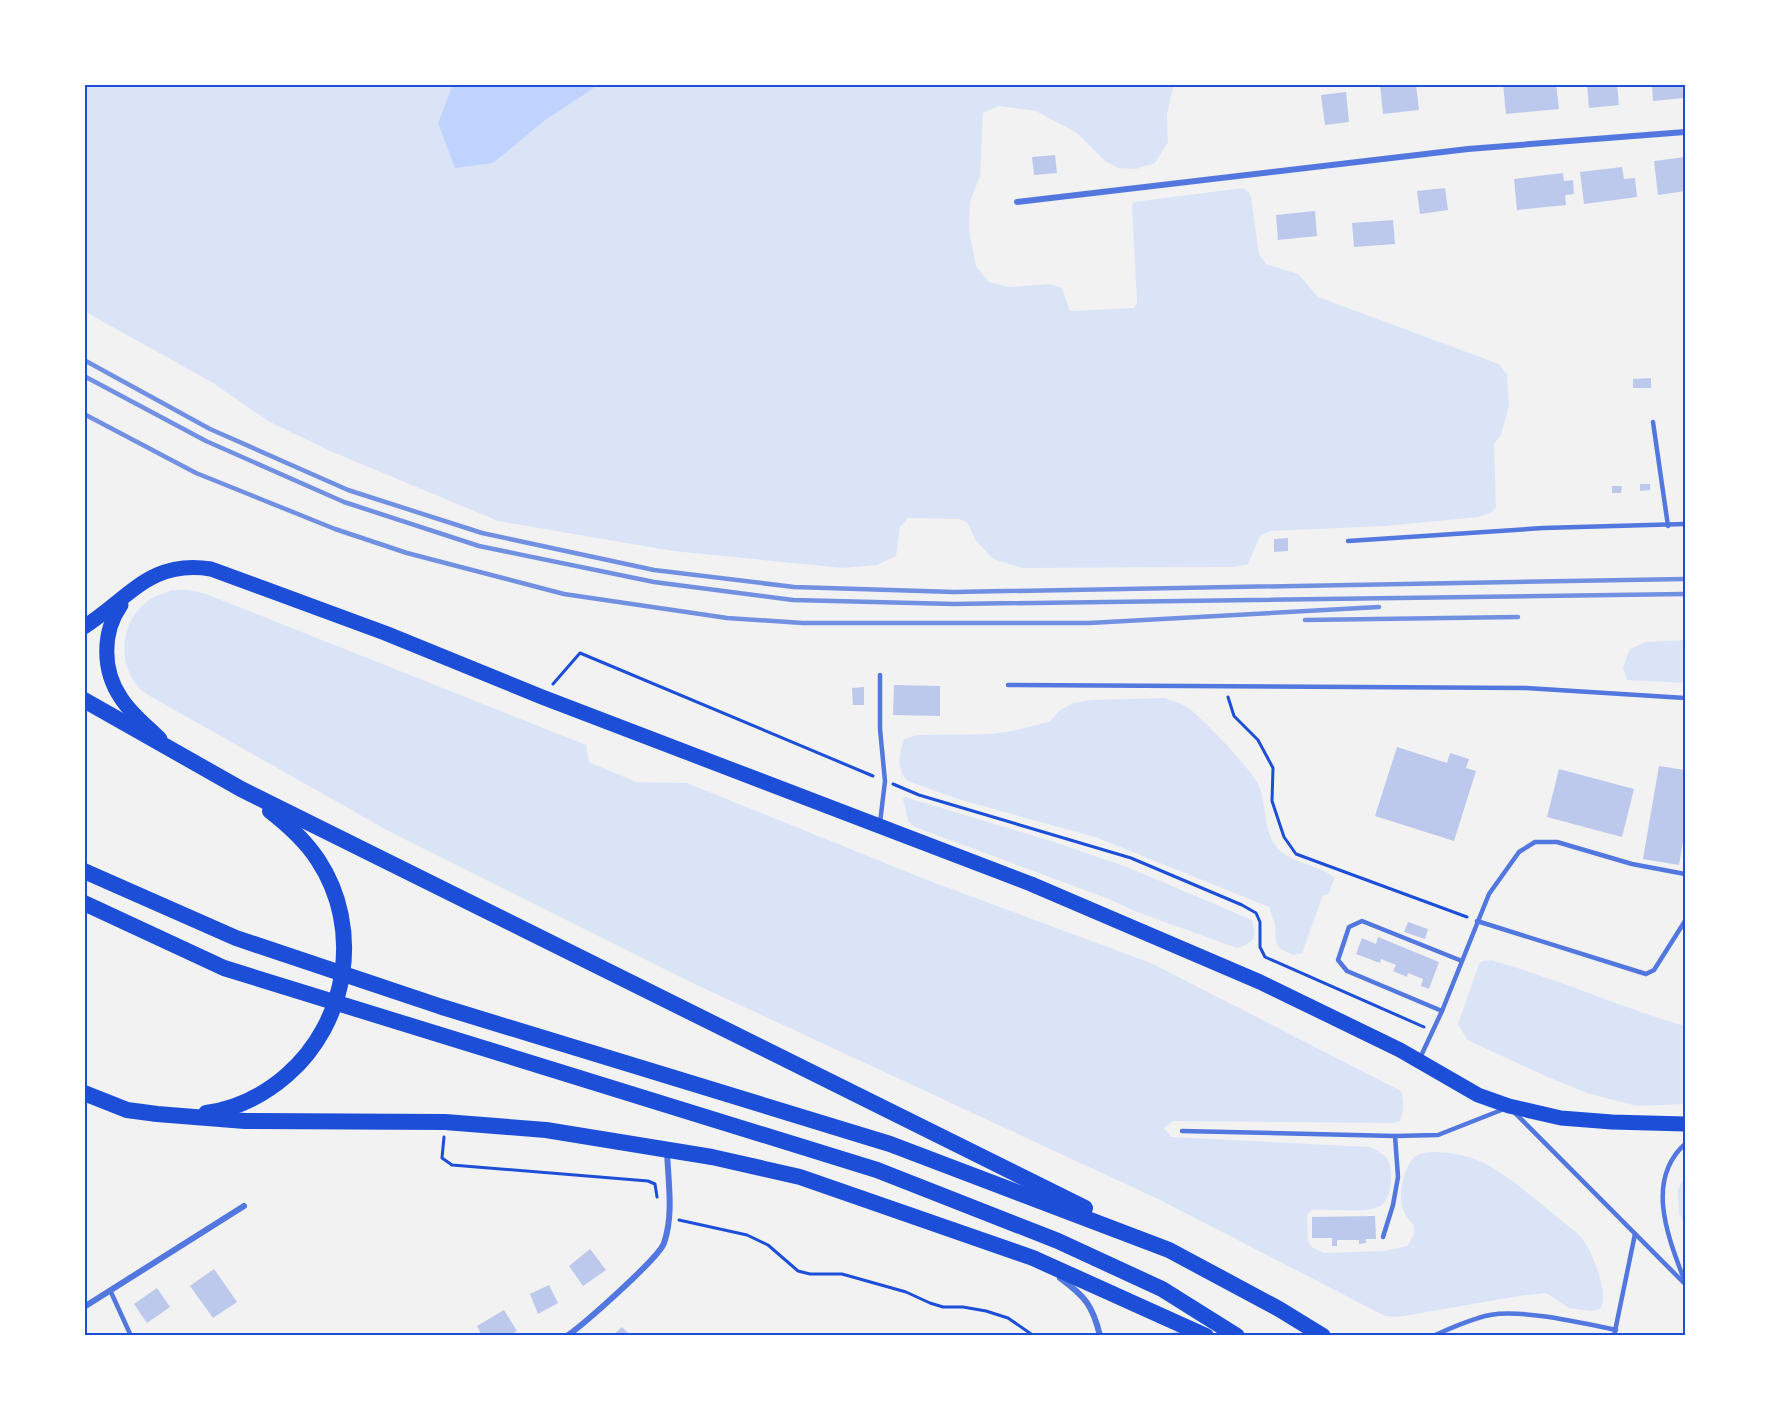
<svg xmlns="http://www.w3.org/2000/svg" width="1769" height="1420" font-family="Roboto,sans-serif">
	<style>
		.green { fill: #dbe4f7 }
		.water { fill: #bfd3fe }
		.building { fill: #bdc9ec }
		.lines { fill: none; stroke-linecap: round; stroke-linejoin: round }
		.path { stroke: #1d4ed8; stroke-width: 3 }
		.service { stroke: #5277de; stroke-width: 4.5 }
		.minor { stroke: #5277de; stroke-width: 6 }
		.primary { stroke: #1d4ed8; stroke-width: 15 }
		.trunk { stroke: #1d4ed8; stroke-width: 16 }
		.rail { stroke: #7290e2; stroke-width: 4.5 }
		.neatline { fill: none; stroke: #1d4ed8; stroke-width: 2 }
	</style>
	<rect width="100%" height="100%" fill="#f2f2f2"/>
	<g class="green">
		<polygon points="84,84 453,84 438,123 544,121 600,84 1174,84 1167,114 1168,142 1155,163 1136,169 1118,168 1105,161 1077,133 1036,111 999,106 983,113 980,176 970,202 969,229 976,266 989,282 1009,287 1050,284 1062,288 1070,311 1134,308 1137,303 1132,206 1134,202 1243,188 1249,192 1251,197 1259,254 1266,264 1298,274 1318,297 1499,364 1507,375 1509,405 1501,435 1494,444 1496,508 1492,512 1479,517 1386,526 1270,531 1260,536 1248,564 1234,567 1022,568 993,559 976,541 967,522 959,519 908,518 900,527 896,556 877,565 843,568 673,551 498,521 330,451 268,421 213,383 84,311"/>
		<path d="M172 590H189L206 594 586 745 589 762 636 782 687 783 922 878 1153 964 1401 1091C1404 1103 1404 1110 1400 1121L1394 1123 1173 1121 1164 1128 1171 1137 1370 1147C1383 1153 1391 1158 1391 1174 1392 1182 1389 1200 1382 1205 1370 1214 1329 1209 1312 1210L1307 1215 1308 1240 1311 1247 1325 1253 1384 1251 1407 1246C1424 1222 1407 1226 1402 1206 1398 1193 1405 1163 1416 1156 1427 1148 1461 1154 1474 1159 1501 1168 1537 1201 1560 1219 1566 1225 1575 1230 1581 1237 1592 1250 1610 1294 1600 1309L1590 1311 1569 1308 1546 1293 1519 1296 1398 1317 1385 1316 1160 1200 684 979 392 833 157 700C152 697 146 694 141 690 118 667 119 626 143 605 151 597 161 594 172 590Z"/>
		<polygon points="1685,640 1685,683 1627,680 1623,667 1630,649 1646,642"/>
		<path d="M1165 698C1173 701 1183 704 1190 709 1205 721 1250 768 1258 784 1267 803 1263 828 1275 845 1290 865 1317 863 1335 878L1328 894 1323 895 1302 953 1294 955 1280 949 1276 942 1275 924 1269 907 1098 838 958 799 908 781C895 769 900 753 904 739L918 735 992 734 1012 731 1049 722 1059 711 1073 703 1092 700Z"/>
		<path d="M905 797 1051 841 1127 867 1252 920C1257 937 1255 943 1237 948L1137 912 1109 899 915 827 908 821 903 799Z"/>
		<path d="M1491 960C1554 978 1614 1004 1677 1024L1685 1025V1104L1637 1106 1590 1094 1550 1078 1467 1040 1458 1024 1479 964 1482 961Z"/>
		<polygon points="1685,1176 1685,1226 1679,1213 1678,1190"/>
	</g>
	<polygon class="water" points="453,84 600,84 544,121 493,163 455,168 438,123"/>
	<g class="building">
		<polygon points="1380,84 1416,84 1419,110 1383,114"/>
		<polygon points="1503,84 1556,84 1559,109 1506,114"/>
		<polygon points="1587,84 1617,84 1619,105 1589,108"/>
		<polygon points="1652,84 1682,84 1684,98 1653,101"/>
		<polygon points="1346,92 1349,122 1325,125 1321,95"/>
		<polygon points="1055,155 1057,173 1034,175 1032,157"/>
		<polygon points="1685,157 1685,191 1658,195 1654,161"/>
		<polygon points="1622,167 1624,179 1635,178 1637,197 1584,204 1580,172"/>
		<polygon points="1563,173 1564,181 1573,180 1574,194 1565,195 1566,205 1517,210 1514,179"/>
		<polygon points="1445,188 1448,210 1420,214 1417,191"/>
		<polygon points="1315,211 1317,236 1278,240 1276,215"/>
		<polygon points="1393,220 1395,244 1354,247 1352,223"/>
		<polygon points="1651,378 1651,388 1633,388 1633,379"/>
		<polygon points="1640,484 1650,484 1650,490 1640,491"/>
		<polygon points="1612,486 1622,486 1621,493 1612,493"/>
		<polygon points="1288,538 1288,551 1274,552 1274,539"/>
		<polygon points="894,685 940,686 940,716 893,715"/>
		<polygon points="864,687 864,705 853,705 852,688"/>
		<polygon points="1397,747 1447,763 1450,753 1469,759 1466,768 1476,771 1454,841 1375,816"/>
		<polygon points="1659,766 1685,770 1685,830 1679,865 1643,859"/>
		<polygon points="1559,769 1634,789 1622,837 1547,817"/>
		<polygon points="1408,922 1428,929 1425,939 1404,932"/>
		<polygon points="1378,937 1439,962 1429,989 1421,986 1423,979 1408,973 1407,977 1393,971 1396,965 1381,959 1380,963 1356,954 1362,938 1376,944"/>
		<polygon points="1375,1216 1376,1239 1366,1239 1366,1243 1359,1244 1359,1240 1337,1240 1337,1246 1332,1246 1332,1238 1312,1238 1312,1217"/>
		<polygon points="590,1249 606,1270 583,1286 569,1266"/>
		<polygon points="214,1269 237,1302 213,1318 190,1286"/>
		<polygon points="549,1285 558,1303 538,1314 530,1294"/>
		<polygon points="157,1288 170,1307 147,1323 134,1304"/>
		<polygon points="504,1310 517,1331 509,1336 482,1336 477,1326"/>
		<polygon points="622,1327 631,1336 612,1336"/>
	</g>
	<g class="lines">
		<g class="path">
			<polyline points="553,684 580,653 873,776"/>
			<polyline points="1228,697 1234,716 1258,740 1273,768 1272,801 1284,837 1296,854 1467,917"/>
			<polyline points="893,784 919,795 1131,858 1242,905 1256,913 1260,922 1260,947 1265,957 1424,1027"/>
			<polyline points="444,1137 442,1158 452,1165 648,1181 655,1184 657,1197"/>
			<polyline points="679,1220 747,1235 768,1245 798,1271 810,1274 842,1274 906,1292 930,1303 943,1307 963,1307 986,1311 1008,1318 1034,1336"/>
		</g>
		<g class="service">
			<polyline points="1653,422 1668,526"/>
			<polyline points="1348,541 1543,528 1685,524"/>
			<polyline points="1008,685 1526,688 1685,698"/>
			<polyline points="880,823 885,781 880,729 880,675"/>
			<polyline points="1477,921 1646,974 1654,970 1685,921"/>
			<polyline points="1442,1011 1347,971 1338,960 1349,927 1362,921 1462,961"/>
			<polyline points="1420,1058 1442,1011 1489,894 1519,852 1535,842 1557,842 1632,864 1685,874"/>
			<polyline points="1515,1113 1685,1284"/>
			<polyline points="1182,1131 1395,1136 1438,1135 1504,1109"/>
			<path d="M1685 1144C1644 1181 1669 1239 1685 1282"/>
			<polyline points="1383,1237 1393,1205 1398,1177 1395,1136"/>
			<polyline points="110,1290 131,1336"/>
			<path d="M1433 1336C1451 1328 1470 1319 1490 1315 1523 1309 1582 1323 1616 1330"/>
			<polyline points="1614,1336 1635,1234"/>
		</g>
		<g class="minor">
			<polyline points="1017,202 1468,149 1685,132"/>
			<path d="M1060 1278C1085 1296 1093 1306 1100 1336"/>
			<polyline points="84,1307 244,1206"/>
			<path d="M567 1336C584 1324 659 1258 664 1243 674 1215 668 1180 667 1151"/>
			<polyline points="1168,1336 1192,1335"/>
		</g>
		<g class="primary">
			<path d="M121 605C102 632 102 670 121 698 131 714 147 726 160 739"/>
			<path d="M84 627C129 598 151 559 211 569L385 633 542 697 1031 884 1260 982 1400 1050 1478 1095 1509 1106 1561 1118 1612 1122 1685 1124"/>
		</g>
		<g class="trunk">
			<polyline points="84,700 241,789 1085,1208"/>
			<polyline points="84,871 236,938 442,1007 890,1144 1169,1250 1279,1309 1323,1336"/>
			<polyline points="84,903 224,968 877,1170 1058,1241 1162,1289 1237,1336"/>
			<polyline points="84,1093 127,1110 157,1114 245,1121 445,1122 546,1130 712,1157 800,1177 1033,1258 1206,1336"/>
			<path d="M206 1113C236 1109 264 1095 287 1075 348 1022 363 928 318 860 305 840 288 825 270 811"/>
		</g>
		<g class="rail">
			<polyline points="84,360 210,429 348,490 482,533 654,570 794,587 954,592 1685,579"/>
			<polyline points="84,376 206,441 344,502 479,546 654,582 793,600 954,604 1685,594"/>
			<polyline points="84,414 196,473 335,529 407,553 564,594 727,618 803,623 1089,623 1379,607"/>
			<polyline points="1305,620 1518,617"/>
		</g>
	</g>
	<rect width="1769" height="1420" fill="none" stroke="#ffffff" stroke-width="171"/>
	<rect x="86" y="86" width="1598" height="1248" class="neatline"/>
</svg>
